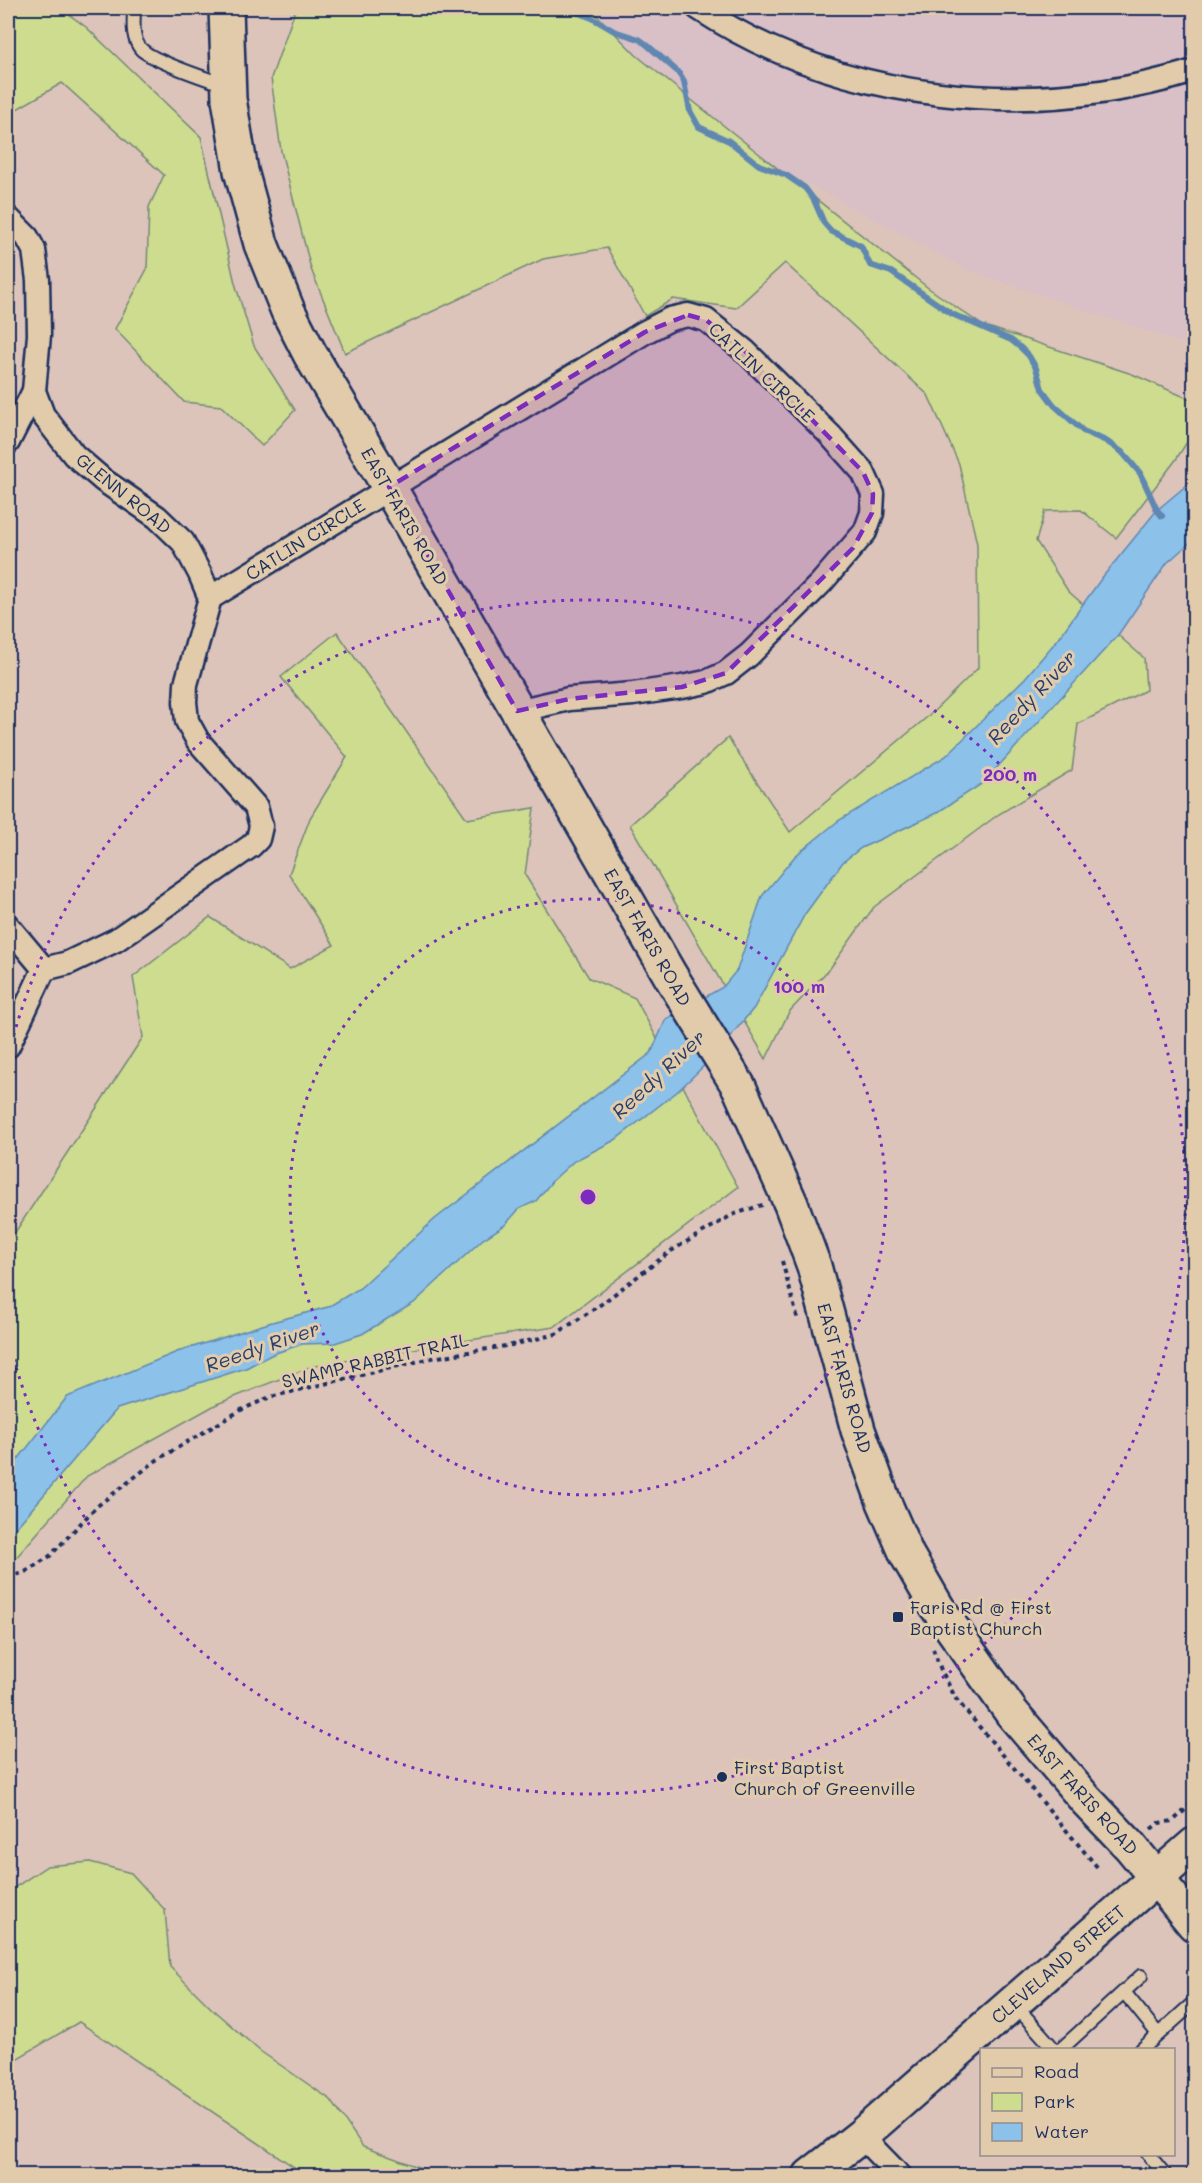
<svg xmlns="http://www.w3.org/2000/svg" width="1202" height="2183" font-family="Mali,sans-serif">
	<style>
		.built { fill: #d9bfc6 }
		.green { fill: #cddc8f; stroke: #748676; stroke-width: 1.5 }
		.water { fill: #8cc1e9; stroke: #5f87b1; stroke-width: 1.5 }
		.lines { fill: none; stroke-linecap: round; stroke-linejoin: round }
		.stream { stroke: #5f87b1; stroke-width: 6 }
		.lane-casing { stroke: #1b2f5e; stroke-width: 16 }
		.street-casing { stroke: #1b2f5e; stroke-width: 27 }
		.secondary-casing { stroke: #1b2f5e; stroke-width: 38 }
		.path { stroke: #1b2f5e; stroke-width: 4; stroke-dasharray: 4.5 4.5; stroke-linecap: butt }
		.lane { stroke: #e2cbab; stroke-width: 12 }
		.street { stroke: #e2cbab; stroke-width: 22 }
		.secondary { stroke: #e2cbab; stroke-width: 33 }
		.marked { fill: #7b2cbf; fill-opacity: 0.2; stroke: #7b2cbf; stroke-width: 4.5; stroke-dasharray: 12 8; stroke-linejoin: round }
		.ring { fill: none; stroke: #7b2cbf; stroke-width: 3; stroke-dasharray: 3 6 }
		.poi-dot { fill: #1b2f5e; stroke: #e2cbab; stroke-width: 2 }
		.labels { text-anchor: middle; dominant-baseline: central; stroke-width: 6; stroke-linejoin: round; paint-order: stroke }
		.street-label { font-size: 18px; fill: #1b2f5e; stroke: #e2cbab }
		.poi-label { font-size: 18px; fill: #1b2f5e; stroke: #e2cbab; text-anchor: start }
		.water-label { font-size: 20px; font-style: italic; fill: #263e6c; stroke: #e2cbab }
		.centre { fill: #7b2cbf; stroke: #e2cbab; stroke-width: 3 }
		.ring-label { font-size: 18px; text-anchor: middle; font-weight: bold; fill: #7b2cbf; stroke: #e2cbab; stroke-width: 6; stroke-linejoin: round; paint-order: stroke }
	</style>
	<rect width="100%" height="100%" fill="#ddc4bb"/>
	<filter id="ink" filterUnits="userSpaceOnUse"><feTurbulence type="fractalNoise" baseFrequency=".0167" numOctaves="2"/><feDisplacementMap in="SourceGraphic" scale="12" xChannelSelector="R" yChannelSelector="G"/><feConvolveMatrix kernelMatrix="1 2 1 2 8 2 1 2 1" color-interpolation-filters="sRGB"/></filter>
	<g filter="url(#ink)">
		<polygon class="built" points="571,8 1194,8 1194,347 970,271 656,101"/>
		<g class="green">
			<polygon points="8,8 60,8 86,27 201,137 235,283 254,346 295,410 262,446 221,406 184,402 115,329 147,269 149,207 164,175 62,83 12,112 8,104"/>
			<polygon points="296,8 590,8 636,55 694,102 927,287 982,325 1132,374 1194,401 1194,431 1175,461 1116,538 1081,510 1045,511 1036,541 1068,591 1144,658 1146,690 1078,724 1072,770 999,814 874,907 831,967 789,1012 766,1059 630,825 728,738 790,832 932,713 978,668 977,544 959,464 928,395 785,263 736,308 673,299 645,316 607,248 543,259 345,353 311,269 281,151 271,78"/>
			<polygon points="337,632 467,819 534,808 525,875 589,978 635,998 738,1187 554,1327 431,1346 310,1367 217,1404 87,1476 8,1567 8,1243 143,1037 133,977 210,917 290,969 334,945 289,874 310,818 347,757 281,677"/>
			<polygon points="90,1862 131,1873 165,1910 170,1967 213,2010 260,2051 331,2100 363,2147 429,2171 436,2175 306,2175 79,2022 8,2064 8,1892 47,1866"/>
		</g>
		<polygon class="water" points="1194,479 1194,539 1167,563 1118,635 983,783 935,814 861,848 843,862 805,914 754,1008 714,1056 678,1091 615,1140 574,1161 553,1180 536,1201 519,1209 505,1225 483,1239 414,1303 362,1334 335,1343 302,1344 273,1354 246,1368 117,1409 8,1537 8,1472 67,1397 177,1352 272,1322 328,1307 360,1288 435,1219 651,1053 666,1019 723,987 737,970 762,896 795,856 838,821 946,756 1025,678 1058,639 1101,579 1157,510"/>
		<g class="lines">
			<polyline class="stream" points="565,8 592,18 614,31 639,39 646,44 678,72 684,82 690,111 699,127 729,141 759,165 786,175 805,188 814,200 824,223 831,231 861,246 870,265 891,272 952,314 1011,340 1021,348 1029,356 1036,368 1042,389 1054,405 1083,431 1106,441 1122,452 1140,473 1157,510 1162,516"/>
			<g class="lane-casing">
				<g id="lane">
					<path d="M134 8C134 20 131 38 141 49 151 60 210 80 228 86"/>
					<polyline points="1124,1992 1158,2034"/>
					<polyline points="1014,2004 1055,2050"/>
					<polyline points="1060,2050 1141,1976"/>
					<polyline points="1141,2050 1191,2005"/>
					<polyline points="1148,2154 1166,2176"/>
					<polyline points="1191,2176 1194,2173"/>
				</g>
			</g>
			<g class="street-casing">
				<g id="street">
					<path d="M698 8C843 103 1031 121 1194 71"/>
					<polyline points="8,218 27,237 34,250 38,280 39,335 34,391 43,415 74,455 103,480 157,517 183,542 200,574 210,598 186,684 185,702 187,721 198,741 256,807 261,826 258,839 251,846 116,940 68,963 44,969"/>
					<polyline points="8,442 34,391"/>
					<polyline points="210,598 645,332 670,319 688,315 706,320 745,351 830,435 863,472 873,494 872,513 865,532 821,583 749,655 726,673 706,682 682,687 633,694 569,699 517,711"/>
					<polyline points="8,926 44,969"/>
					<polyline points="8,1046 44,969"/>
					<polyline points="861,2136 900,2176"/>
				</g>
			</g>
			<g class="secondary-casing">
				<g id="secondary">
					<polyline points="226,8 229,99 241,171 261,244 288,311 310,354 389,487 670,975 739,1087 791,1204 814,1266 858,1430 884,1502 907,1555 937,1607 1012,1713 1086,1800 1130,1846 1194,1924"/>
					<polyline points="810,2176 861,2136 1194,1845"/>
				</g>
			</g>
			<g class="path">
				<polyline points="1193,8 1194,11"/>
				<polyline points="782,1261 798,1320"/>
				<polyline points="8,1578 27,1571 50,1556 96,1507 157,1460 241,1410 270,1397 432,1358 512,1345 556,1334 600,1305 671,1251 732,1215 765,1204"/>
				<polyline points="933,1649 941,1670 956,1699 1098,1868"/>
				<polyline points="1151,1829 1159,1823 1173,1821 1194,1802"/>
			</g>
			<use href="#lane" class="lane"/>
			<use href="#street" class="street"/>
			<use href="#secondary" class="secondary"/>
		</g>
	</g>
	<path class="marked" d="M688 315 706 320 745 351 863 472 873 494 872 513 853 548 726 673 682 687 569 699 517 711 389 487 645 332Z"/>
	<g class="ring">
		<circle cx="588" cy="1197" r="298"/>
		<path d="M9 1053A597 597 0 1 1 9 1341"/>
	</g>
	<g class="poi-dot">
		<rect x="892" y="1611" width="12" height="12" rx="3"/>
		<circle cx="722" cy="1777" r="6"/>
	</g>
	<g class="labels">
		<g class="street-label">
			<text transform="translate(762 372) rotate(43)">CATLIN CIRCLE</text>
			<text transform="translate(124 493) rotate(39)">GLENN ROAD</text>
			<text transform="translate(405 516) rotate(60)">EAST FARIS ROAD</text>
			<text transform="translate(305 539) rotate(-32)">CATLIN CIRCLE</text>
			<text transform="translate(648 937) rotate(60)">EAST FARIS ROAD</text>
			<text transform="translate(375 1360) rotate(-13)">SWAMP RABBIT TRAIL</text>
			<text transform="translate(845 1378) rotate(74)">EAST FARIS ROAD</text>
			<text transform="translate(1083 1794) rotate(48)">EAST FARIS ROAD</text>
			<text transform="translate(1058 1964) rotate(-41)">CLEVELAND STREET</text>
		</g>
		<g class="poi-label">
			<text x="910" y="1607">Faris Rd @ First<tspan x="910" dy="21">Baptist Church</tspan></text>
			<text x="734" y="1767">First Baptist<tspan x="734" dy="21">Church of Greenville</tspan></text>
		</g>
		<g class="water-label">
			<text transform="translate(1031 697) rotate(-47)">Reedy River</text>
			<text transform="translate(658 1074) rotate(-43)">Reedy River</text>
			<text transform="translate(262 1346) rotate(-19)">Reedy River</text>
		</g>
	</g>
	<circle cx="588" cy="1197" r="9" class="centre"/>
	<g class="ring-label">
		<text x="1010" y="781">200 m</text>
		<text x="799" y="993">100 m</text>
	</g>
	<rect width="1202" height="2183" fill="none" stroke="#e2cbab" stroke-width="30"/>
	<rect x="15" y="15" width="1172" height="2153" fill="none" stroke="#1b2f5e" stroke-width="2" filter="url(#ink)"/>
	<rect x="980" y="2048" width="195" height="108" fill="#e2cbab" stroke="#928d8c" stroke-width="1.5"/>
	<rect x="992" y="2068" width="30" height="9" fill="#e2cbab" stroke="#928d8c" stroke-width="1.5"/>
	<text x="1034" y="2078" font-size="18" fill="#1b2f5e">Road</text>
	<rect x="992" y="2093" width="30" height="18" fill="#cddc8f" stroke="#928d8c" stroke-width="1.5"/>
	<text x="1034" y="2108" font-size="18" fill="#1b2f5e">Park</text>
	<rect x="992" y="2123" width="30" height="18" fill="#8cc1e9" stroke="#928d8c" stroke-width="1.5"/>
	<text x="1034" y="2138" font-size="18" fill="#1b2f5e">Water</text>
</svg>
